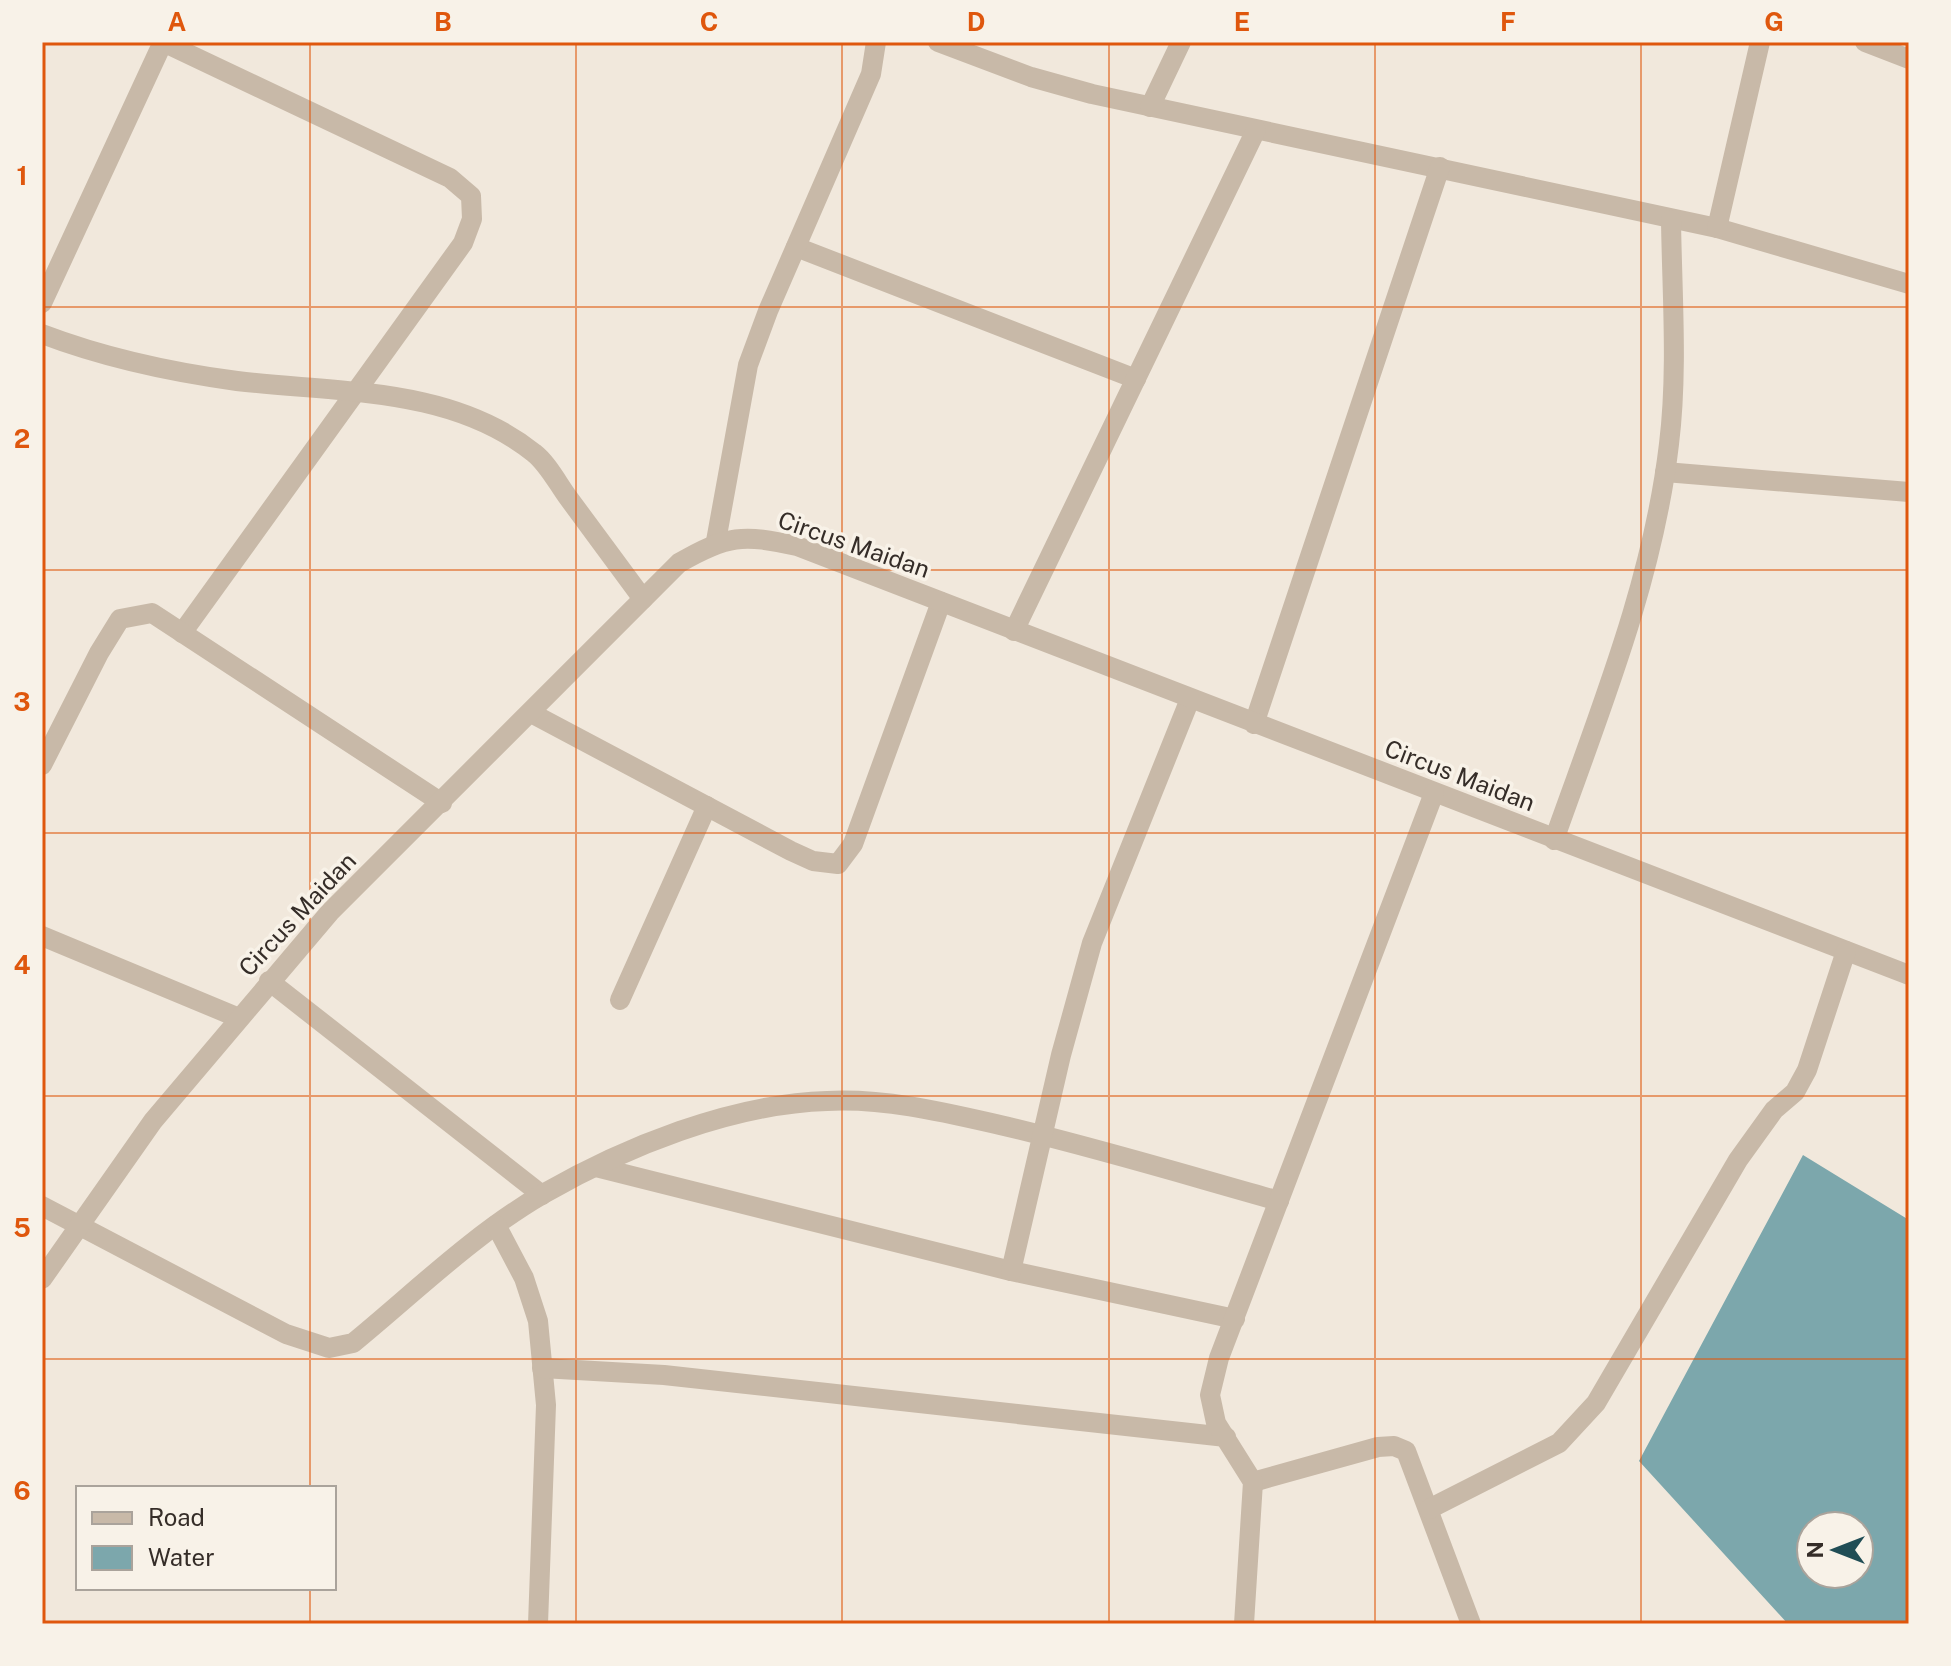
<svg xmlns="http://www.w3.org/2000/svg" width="1951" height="1666" font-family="'Public Sans',sans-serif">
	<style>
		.water { fill: #7ca7ac; fill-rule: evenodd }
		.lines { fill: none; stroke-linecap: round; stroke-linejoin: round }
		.minor { stroke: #c8b9a8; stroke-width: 20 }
		.grid { fill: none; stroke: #df570d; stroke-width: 2; stroke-opacity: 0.55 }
		.labels { text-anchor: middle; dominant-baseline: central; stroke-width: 7; stroke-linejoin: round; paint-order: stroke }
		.street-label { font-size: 24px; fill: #352d28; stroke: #f8f2e8 }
		.neatline { fill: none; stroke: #df570d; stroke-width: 3 }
		.grid-label { font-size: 26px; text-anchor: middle; font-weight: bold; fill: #df570d }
	</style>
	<rect width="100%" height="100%" fill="#f1e8dc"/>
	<path class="water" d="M1803 1155 1909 1220V1624H1788L1639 1461ZM1811 1526H1859V1574H1811Z"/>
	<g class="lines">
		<g class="minor">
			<polyline points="938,42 1031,77 1092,94 1717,228 1909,284"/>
			<polyline points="1865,42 1909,59"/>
			<polyline points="1150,107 1181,42"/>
			<polyline points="1717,228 1760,42"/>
			<polyline points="796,247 1136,379"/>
			<polyline points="42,303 163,42 450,178 471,196 472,219 463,243 182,633"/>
			<path d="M42 334C105 358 170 372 237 381 337 393 451 386 534 453 547 463 557 482 567 496 592 530 618 565 643 599"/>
			<polyline points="1665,472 1909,492"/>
			<polyline points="716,541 748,365 768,311 871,74 876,42"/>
			<polyline points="1014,631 1256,130"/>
			<polyline points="531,713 791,851 813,861 838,864 853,844 941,602"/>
			<polyline points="1254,724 1440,167"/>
			<polyline points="42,765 99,653 120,619 152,613 442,803"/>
			<path d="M1554 840C1600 710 1653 581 1669 444 1678 371 1672 294 1671 220"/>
			<polyline points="42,936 239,1018"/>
			<polyline points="269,981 542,1195"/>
			<polyline points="620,1000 707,806"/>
			<polyline points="596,1167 1011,1271 1235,1319"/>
			<path d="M42 1206 286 1334 329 1348 353 1343C414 1293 474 1234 543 1194 625 1147 731 1104 827 1101 885 1098 943 1112 1000 1125 1094 1147 1186 1175 1279 1201"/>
			<polyline points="496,1225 524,1278 538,1321 546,1405 538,1624"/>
			<polyline points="1011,1271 1061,1055 1092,943 1190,699"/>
			<path d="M42 1279 153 1121 330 912 679 563C727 535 743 534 797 546L1909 975"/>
			<polyline points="542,1368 664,1375 1226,1437"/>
			<polyline points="1253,1482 1378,1447 1394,1446 1406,1451 1471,1624"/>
			<polyline points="1429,1509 1559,1443 1596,1403 1738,1160 1774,1110 1795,1092 1807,1070 1846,951"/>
			<polyline points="1244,1624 1253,1482 1216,1423 1210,1395 1219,1358 1434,793"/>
		</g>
	</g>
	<path class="grid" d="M310 42V1488M576 42V1624M842 42V1624M1109 42V1624M1375 42V1624M1641 42V1624M42 307H1909M42 570H1909M42 833H1909M42 1096H1909M42 1359H1909M310 1588V1624"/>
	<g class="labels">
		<g class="street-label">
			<text transform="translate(854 544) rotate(19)">Circus Maidan</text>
			<text transform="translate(1460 775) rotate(21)">Circus Maidan</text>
			<text transform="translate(297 914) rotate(-47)">Circus Maidan</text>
		</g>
	</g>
	<rect width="1951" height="1666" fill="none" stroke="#f8f2e8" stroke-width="88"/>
	<rect x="76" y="1486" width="260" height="104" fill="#f8f2e8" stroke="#aaa39b" stroke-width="2"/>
	<rect x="92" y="1512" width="40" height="12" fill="#c8b9a8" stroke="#aaa39b" stroke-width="2"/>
	<text x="148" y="1526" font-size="24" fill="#352d28">Road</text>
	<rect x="92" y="1546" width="40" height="24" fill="#7ca7ac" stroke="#aaa39b" stroke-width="2"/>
	<text x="148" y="1566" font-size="24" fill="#352d28">Water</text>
	<g transform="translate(1835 1550) rotate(270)"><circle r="38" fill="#f8f2e8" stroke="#aaa39b" stroke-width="2"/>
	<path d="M0-6L14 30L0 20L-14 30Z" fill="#204d55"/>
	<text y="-12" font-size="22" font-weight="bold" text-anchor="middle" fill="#352d28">N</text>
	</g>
	<rect x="44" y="44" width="1863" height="1578" class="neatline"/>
	<g class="grid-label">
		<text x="177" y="31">A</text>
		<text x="443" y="31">B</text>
		<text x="709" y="31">C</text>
		<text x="976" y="31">D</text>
		<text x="1242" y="31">E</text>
		<text x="1508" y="31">F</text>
		<text x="1774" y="31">G</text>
		<text x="22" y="185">1</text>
		<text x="22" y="448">2</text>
		<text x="22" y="711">3</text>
		<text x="22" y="974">4</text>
		<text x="22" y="1237">5</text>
		<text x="22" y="1500">6</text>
	</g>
</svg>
